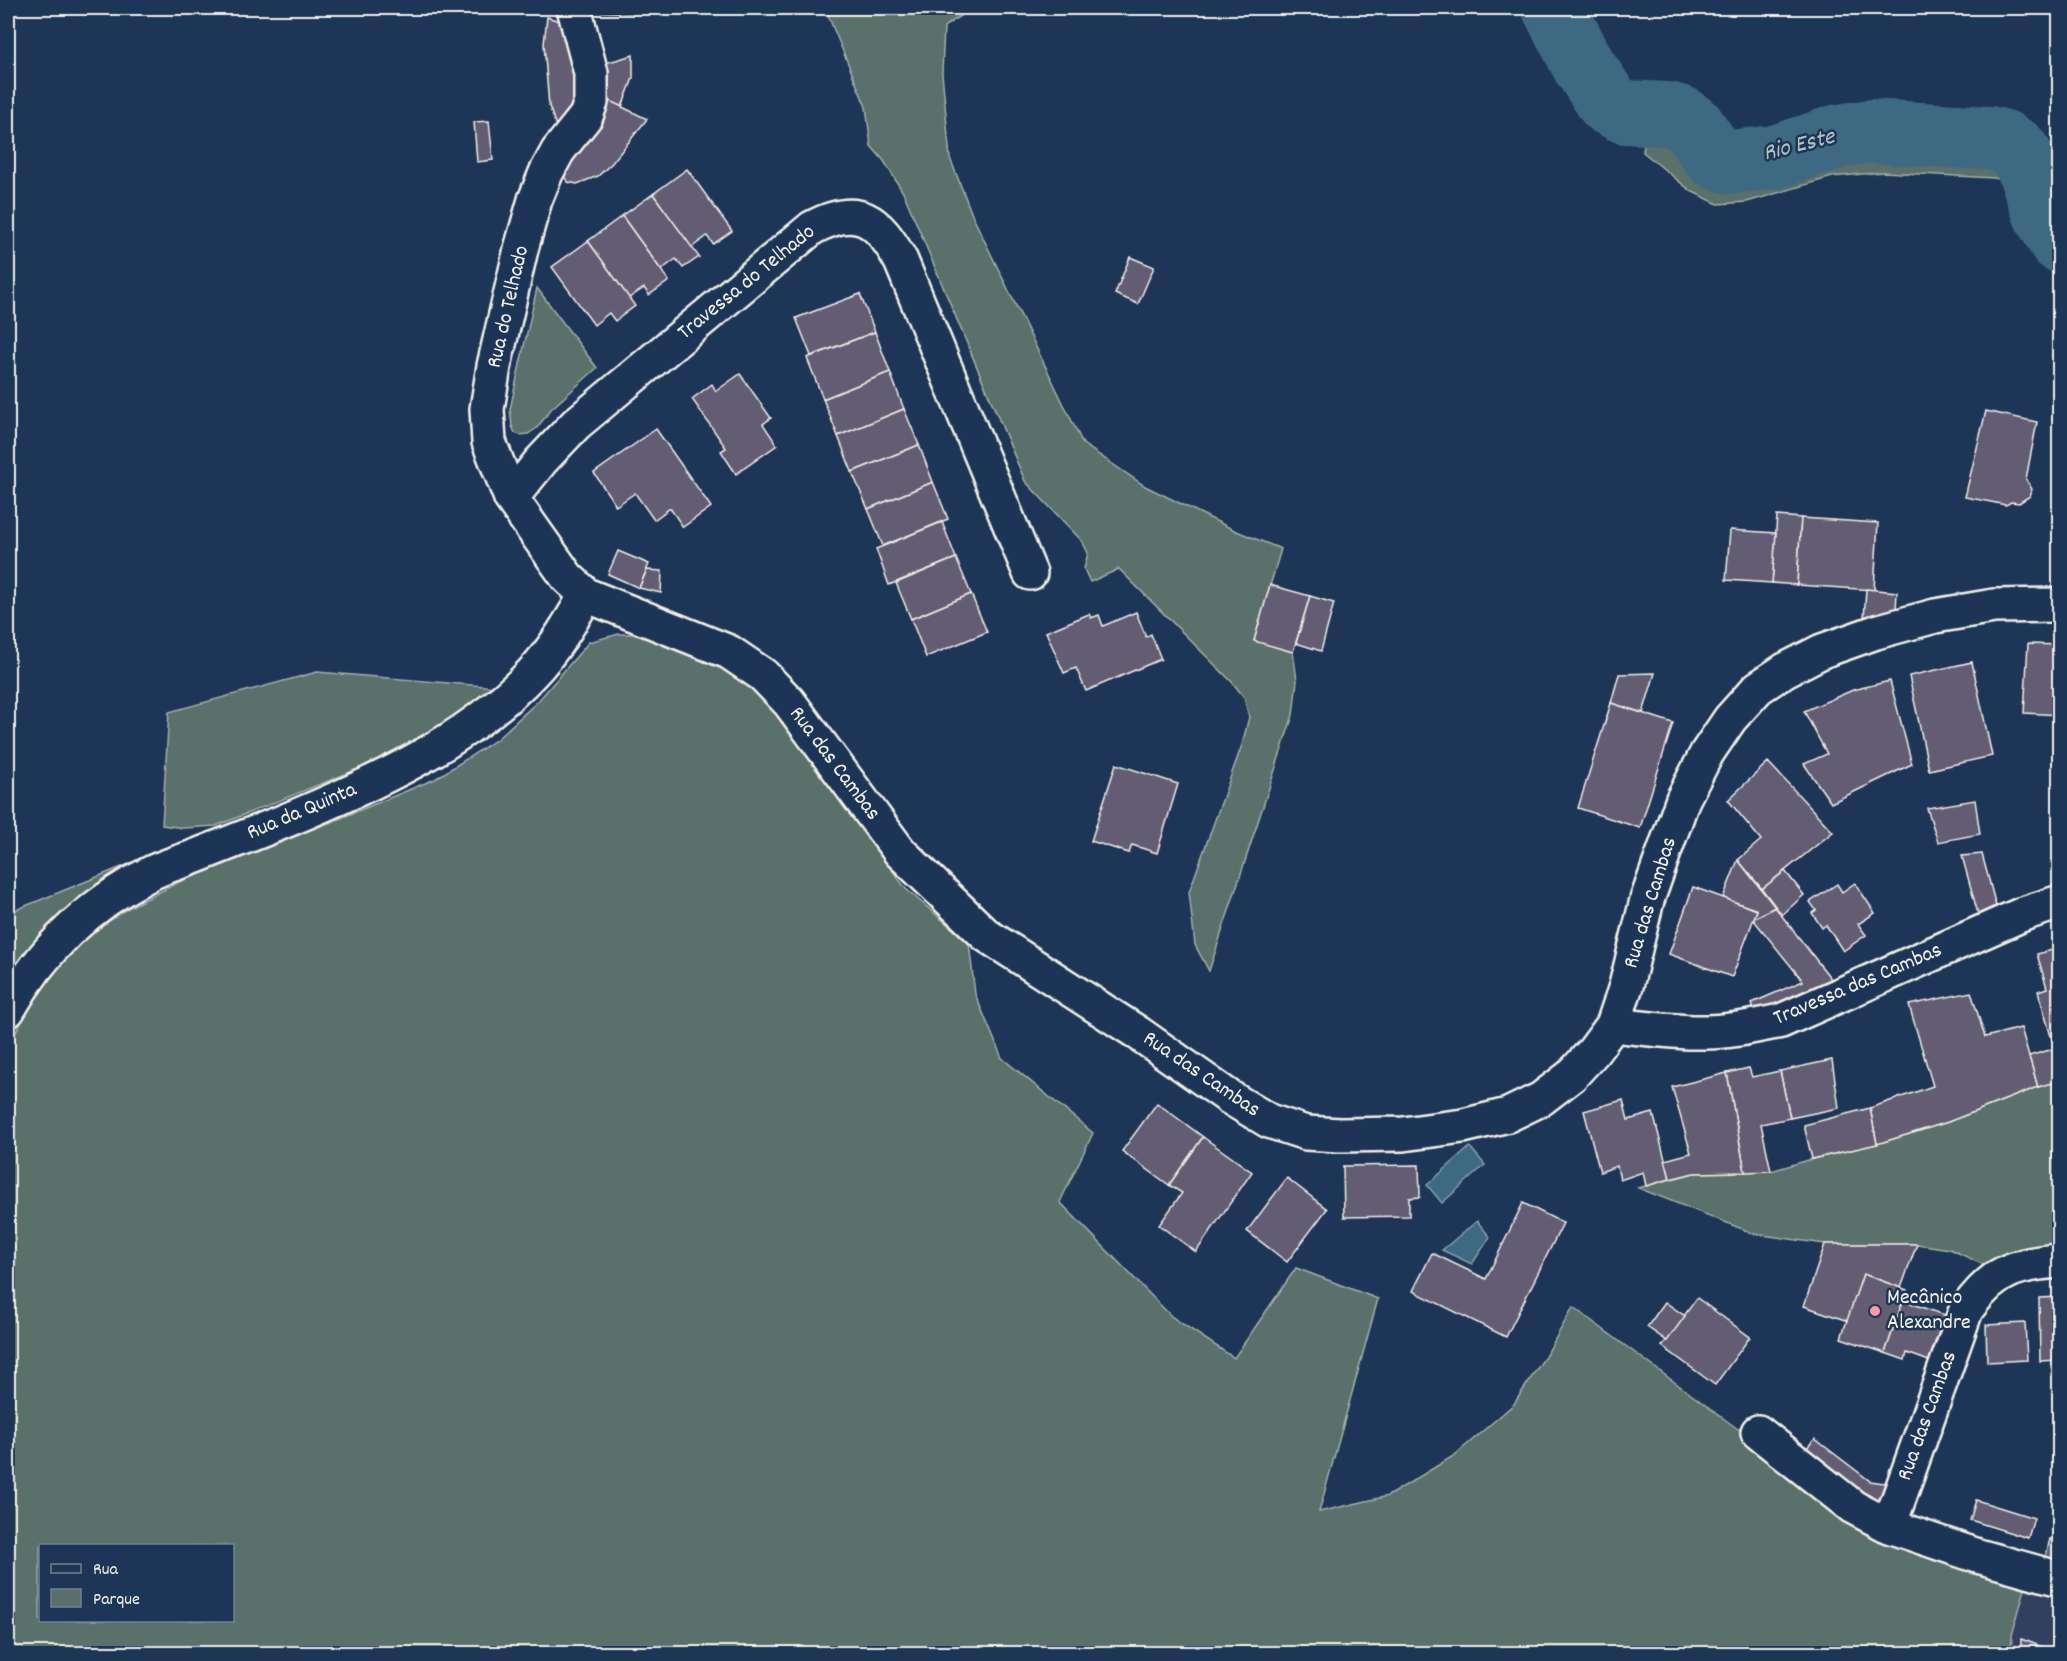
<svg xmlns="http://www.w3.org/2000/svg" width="2067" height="1661" font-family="Dekko,sans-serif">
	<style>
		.built { fill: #32415f }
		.green { fill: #5a6f6a; stroke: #a7b0a9; stroke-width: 1.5; fill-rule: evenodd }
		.water { fill: #3e6a82; stroke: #87a0ab; stroke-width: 1.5 }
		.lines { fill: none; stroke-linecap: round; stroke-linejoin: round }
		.river { stroke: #3e6a82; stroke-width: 64 }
		.building { fill: #625d73; stroke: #f4f1e8; stroke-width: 1.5 }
		.minor-casing { stroke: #f4f1e8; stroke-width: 38 }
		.minor { stroke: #1d3557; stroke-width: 33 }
		.poi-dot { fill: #ff9aa2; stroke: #1d3557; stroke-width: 2 }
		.labels { text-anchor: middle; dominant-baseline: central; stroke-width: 5; stroke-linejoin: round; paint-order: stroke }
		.street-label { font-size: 22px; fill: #f4f1e8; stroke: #1d3557 }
		.poi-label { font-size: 22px; fill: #f4f1e8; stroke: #1d3557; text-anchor: start }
		.water-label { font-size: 24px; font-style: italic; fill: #b4c2c4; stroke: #1d3557 }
	</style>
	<rect width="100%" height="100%" fill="#1d3557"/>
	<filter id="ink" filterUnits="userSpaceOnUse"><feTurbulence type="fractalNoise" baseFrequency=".0167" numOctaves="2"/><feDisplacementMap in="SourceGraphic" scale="12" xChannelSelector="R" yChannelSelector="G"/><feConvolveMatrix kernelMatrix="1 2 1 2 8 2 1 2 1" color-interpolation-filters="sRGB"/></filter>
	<g filter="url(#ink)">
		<polygon class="built" points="2026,1585 2059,1592 2059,1653 2011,1654 2012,1635"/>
		<g class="green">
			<polygon points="825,8 972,8 944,27 942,73 950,158 973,217 1083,444 1145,486 1234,530 1281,549 1254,640 1293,652 1297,680 1293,715 1209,971 1195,945 1189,892 1242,745 1249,717 1244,697 1232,682 1119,569 1090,582 1084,569 1088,553 1082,541 1025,481 904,194 884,161 871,146 866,107"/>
			<polygon points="1647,122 1667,125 1682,131 1698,158 1717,172 1743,174 1780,166 1841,148 1870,142 1986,145 2005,154 2014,165 2021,183 1994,178 1883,172 1832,177 1747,202 1718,204 1691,191 1643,152"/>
			<polygon points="537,288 597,368 551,409 537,428 528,434 520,435 515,433 512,426 510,409"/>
			<path d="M619 634H652L705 657 747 681 783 721 906 889 969 943 975 994 1002 1058 1093 1133 1060 1202 1172 1317 1234 1358 1296 1268 1378 1299 1319 1512 1388 1496 1455 1455 1514 1404 1548 1352 1573 1307 1746 1435 1843 1517 1889 1544 1938 1562 2026 1585 2012 1635 2011 1654H8V1047L39 988 73 946 130 907 216 863 329 823 435 779 496 740 538 701 589 642ZM40 1546H232V1620H40Z"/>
			<polygon points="317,672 497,687 447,722 363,767 216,826 184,828 162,825 169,712"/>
			<polygon points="161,851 85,897 32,944 8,986 8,913"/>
			<polygon points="2059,1081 2059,1245 2041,1245 1988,1267 1950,1249 1917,1244 1825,1244 1755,1234 1638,1188 1694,1173 1771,1171 1812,1159 1877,1144 1948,1122 2038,1087"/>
		</g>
		<g class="water">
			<polygon points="1470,1147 1485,1165 1442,1203 1427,1185"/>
			<polygon points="1477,1221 1490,1237 1472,1264 1442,1250"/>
		</g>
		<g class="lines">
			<polyline class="river" points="1554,8 1584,66 1609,104 1625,112 1668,114 1682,118 1693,126 1710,151 1719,159 1731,162 1775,157 1839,136 1870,131 1989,138 2004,142 2017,150 2027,165 2045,214 2060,241"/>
		</g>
		<g class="building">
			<polygon points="590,8 637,8 637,13 590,11"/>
			<polygon points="547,17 566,23 582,105 557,129 549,106 544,44"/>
			<polygon points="633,55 633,78 622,107 610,101 602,64"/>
			<polygon points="610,101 647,119 612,163 598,176 577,184 568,182 563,175"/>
			<polygon points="489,121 493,160 477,162 474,122"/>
			<polygon points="687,169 732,231 713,244 707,236 691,248 653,194"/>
			<polygon points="653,194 699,257 683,268 676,259 661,270 622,216"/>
			<polygon points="622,216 669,281 649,295 644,288 629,298 588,241"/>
			<polygon points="588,241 635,306 615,321 609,313 594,325 552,267"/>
			<polygon points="1130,257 1154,267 1138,304 1115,294"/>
			<polygon points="860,294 875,332 811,356 796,318"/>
			<polygon points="875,332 890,372 823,399 807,358"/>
			<polygon points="890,372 904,409 838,436 823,399"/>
			<polygon points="740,374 771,418 763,424 777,445 736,474 721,451 726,448 692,399 712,384 716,391"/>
			<polygon points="904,409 919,445 852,472 838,436"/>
			<polygon points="1986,411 2037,422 2026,479 2032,489 2030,496 2019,503 2011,502 2006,505 1965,497"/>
			<polygon points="656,429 711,507 683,527 670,508 654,520 635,493 616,506 594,473"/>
			<polygon points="919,445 933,482 868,509 852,472"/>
			<polygon points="933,482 948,519 883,546 868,509"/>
			<polygon points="1777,516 1801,518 1797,585 1772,583"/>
			<polygon points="1801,518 1878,523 1874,590 1797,585"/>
			<polygon points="942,522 956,558 889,585 876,549"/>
			<polygon points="1730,530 1776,533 1772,583 1726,580"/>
			<polygon points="618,551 649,564 639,588 608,574"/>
			<polygon points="956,558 971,594 911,619 896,583"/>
			<polygon points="647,570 662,571 661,593 639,588"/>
			<polygon points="1270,585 1310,596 1293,652 1254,641"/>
			<polygon points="1866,589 1897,592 1896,610 1864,619"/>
			<polygon points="971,594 987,632 926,657 911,619"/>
			<polygon points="1310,596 1334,603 1321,651 1296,643"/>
			<polygon points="1136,612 1146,637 1151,634 1161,659 1086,691 1076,668 1064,673 1046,632 1089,614 1091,618 1099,615 1103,626"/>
			<polygon points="2028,644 2060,645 2060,715 2024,713"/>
			<polygon points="1972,662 1992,756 1929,770 1909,676"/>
			<polygon points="1655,673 1643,713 1611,703 1619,674"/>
			<polygon points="1890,681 1912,764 1831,803 1804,764 1827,754 1804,711 1853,690"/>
			<polygon points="1611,703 1673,723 1640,828 1578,808"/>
			<polygon points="1768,762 1833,832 1762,889 1738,860 1761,840 1728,800"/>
			<polygon points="1116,764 1178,784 1157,853 1132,845 1129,853 1091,841"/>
			<polygon points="1975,800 1980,834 1938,842 1927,808"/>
			<polygon points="1982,854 1996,906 1978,914 1962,856"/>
			<polygon points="1738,860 1775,907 1753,919 1757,910 1723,898"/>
			<polygon points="1785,871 1804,895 1782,915 1762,889"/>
			<polygon points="1855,883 1875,913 1858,924 1866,935 1843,951 1826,925 1822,928 1812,913 1816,910 1810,902 1837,884 1842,892"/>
			<polygon points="1693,887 1757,910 1732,977 1669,954"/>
			<polygon points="1775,907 1835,984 1757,1017 1752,1003 1803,981 1753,919"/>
			<polygon points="2060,948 2060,1038 2052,1040 2038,991 2047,988 2037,954"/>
			<polygon points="1971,992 1985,1037 2021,1028 2038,1087 1948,1122 1877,1144 1870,1108 1933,1086 1909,1005"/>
			<polygon points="2060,1047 2060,1081 2038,1087 2029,1056"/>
			<polygon points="1832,1060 1839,1108 1790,1118 1780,1071"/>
			<polygon points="1749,1068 1752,1077 1780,1071 1790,1118 1761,1124 1771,1171 1745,1172 1727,1073"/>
			<polygon points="1727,1073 1745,1172 1694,1173 1670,1179 1665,1160 1691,1153 1672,1087"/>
			<polygon points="1623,1100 1628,1120 1653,1113 1670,1179 1646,1186 1643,1172 1620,1180 1617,1166 1600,1172 1584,1111"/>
			<polygon points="1157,1103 1203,1137 1169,1185 1122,1151"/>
			<polygon points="1870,1108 1877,1144 1812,1159 1804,1125"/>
			<polygon points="1203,1137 1252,1172 1196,1252 1159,1225 1182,1193 1169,1185"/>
			<polygon points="1419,1165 1420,1197 1409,1198 1409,1216 1344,1217 1343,1166"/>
			<polygon points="1287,1178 1327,1209 1287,1262 1247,1231"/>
			<polygon points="1523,1203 1563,1223 1506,1337 1413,1291 1432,1253 1486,1279"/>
			<polygon points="1825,1244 1917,1244 1901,1288 1863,1274 1848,1321 1804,1306"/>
			<polygon points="1863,1274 1907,1290 1885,1353 1841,1338"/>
			<polygon points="2060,1297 2060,1360 2040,1361 2039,1298"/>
			<polygon points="1697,1298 1750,1337 1715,1385 1662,1346"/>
			<polygon points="1903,1301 1945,1315 1929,1361 1907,1353 1905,1360 1885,1353"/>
			<polygon points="1665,1302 1685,1316 1667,1341 1647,1327"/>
			<polygon points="2025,1323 2027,1360 1987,1362 1986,1325"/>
			<polygon points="1815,1439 1870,1481 1892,1484 1882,1501 1871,1504 1800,1455"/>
			<polygon points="1976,1500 2034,1518 2028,1538 1970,1520"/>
			<polygon points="2050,1539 2060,1541 2060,1567 2044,1563"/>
			<polygon points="2021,1639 2054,1651 2055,1654 2021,1654"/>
		</g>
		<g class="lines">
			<g class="minor-casing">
				<g id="minor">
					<polyline points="574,8 591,73 591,102 586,116 558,151 546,173 535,200 521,249 494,366 487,409 489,442 511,498 567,577 586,595 729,652 763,675 789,702 900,852 986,935 1138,1033 1229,1097 1269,1121 1306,1133 1340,1135 1403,1134 1463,1126 1508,1115 1541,1099 1571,1076 1593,1052 1613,1025 1626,986 1647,900 1683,799 1707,753 1730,719 1758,688 1785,670 1822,651 1876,632 1935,616 1994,606 2060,605"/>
					<path d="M511 498 541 461 576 424 812 228C858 203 878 219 901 261L1030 573"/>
					<path d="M8 1010C41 951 88 905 149 874 162 867 177 863 191 858 221 846 250 835 280 823 369 786 465 744 532 673 554 650 570 623 586 595"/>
					<path d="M1613 1025C1644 1028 1675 1033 1706 1032 1731 1032 1756 1026 1781 1021L2023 914 2060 902"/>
					<polyline points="1758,1432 1853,1507 1889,1526 1978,1556 2060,1579"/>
					<path d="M1889 1526 1966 1310C1993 1272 2014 1264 2060 1261"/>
				</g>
			</g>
			<use href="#minor" class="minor"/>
		</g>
	</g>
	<circle class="poi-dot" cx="1875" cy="1311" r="6"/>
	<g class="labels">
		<g class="street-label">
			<text transform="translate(747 283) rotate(-39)">Travessa do Telhado</text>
			<text transform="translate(509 307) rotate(-77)">Rua do Telhado</text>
			<text transform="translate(834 764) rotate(53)">Rua das Cambas</text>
			<text transform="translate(302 812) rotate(-23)">Rua da Quinta</text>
			<text transform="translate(1651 903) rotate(-73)">Rua das Cambas</text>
			<text transform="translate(1858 985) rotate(-23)">Travessa das Cambas</text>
			<text transform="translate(1201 1075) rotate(34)">Rua das Cambas</text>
			<text transform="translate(1928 1416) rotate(-70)">Rua das Cambas</text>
		</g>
		<g class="poi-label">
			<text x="1887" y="1298">Mecânico<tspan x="1887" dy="25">Alexandre</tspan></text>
		</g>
		<g class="water-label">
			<text transform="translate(1799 146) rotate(-14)">Rio Este</text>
		</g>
	</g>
	<rect width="2067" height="1661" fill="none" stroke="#1d3557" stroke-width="30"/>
	<rect x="15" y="15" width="2037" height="1631" fill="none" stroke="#f4f1e8" stroke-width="2" filter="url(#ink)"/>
	<rect x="39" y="1544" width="195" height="78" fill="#1d3557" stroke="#738091" stroke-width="1.5"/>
	<rect x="51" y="1564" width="30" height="9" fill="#1d3557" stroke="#738091" stroke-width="1.5"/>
	<text x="93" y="1574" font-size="18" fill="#f4f1e8">Rua</text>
	<rect x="51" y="1589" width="30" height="18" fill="#5a6f6a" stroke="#738091" stroke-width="1.5"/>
	<text x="93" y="1604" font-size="18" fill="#f4f1e8">Parque</text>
</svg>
